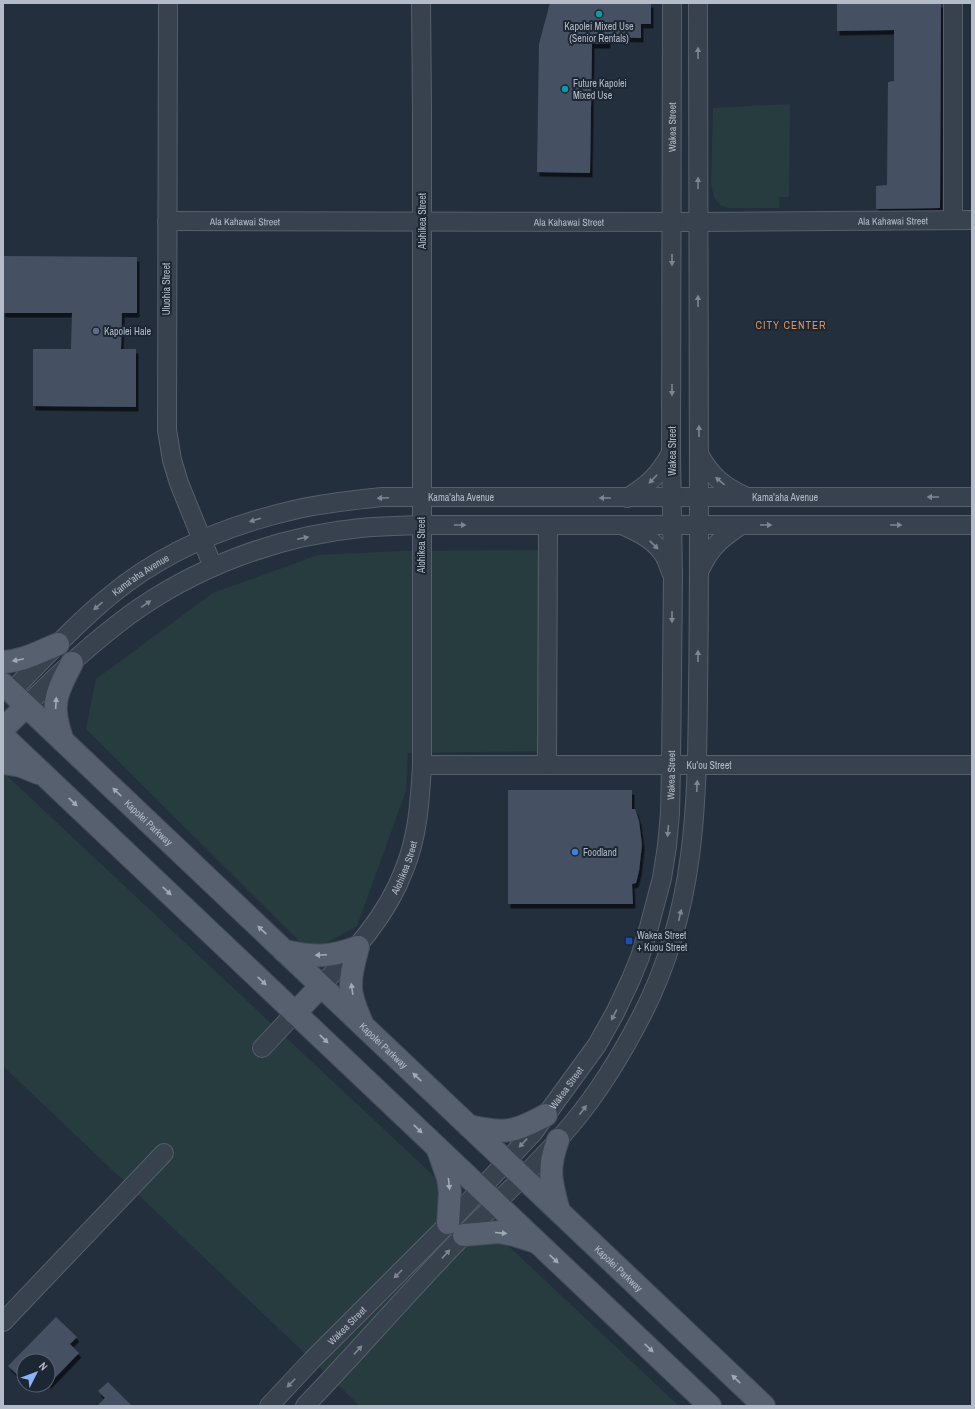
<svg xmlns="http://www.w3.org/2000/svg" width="975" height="1409" font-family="'Archivo Narrow',sans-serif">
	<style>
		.green { fill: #263c3f }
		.building { fill: #455162; filter: url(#shadow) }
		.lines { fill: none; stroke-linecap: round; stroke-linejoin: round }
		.minor-casing { stroke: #565f6c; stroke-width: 20 }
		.major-casing { stroke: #414a57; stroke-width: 24 }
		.minor { stroke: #38414e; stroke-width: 18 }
		.major { stroke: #56606e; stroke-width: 22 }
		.oneway { fill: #7c8592 }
		.oneway2 { fill: #a1aab7 }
		.culture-dot { fill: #0f9aa8; stroke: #1d2633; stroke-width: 1.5 }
		.service-dot { fill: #5c6f8a; stroke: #1d2633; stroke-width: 1.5 }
		.shop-dot { fill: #3f7fe0; stroke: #1d2633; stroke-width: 1.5 }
		.transit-dot { fill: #1a4fb4; stroke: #1d2633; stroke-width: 1.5 }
		.labels { text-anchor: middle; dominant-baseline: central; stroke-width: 4; stroke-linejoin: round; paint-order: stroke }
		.poi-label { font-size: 10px; fill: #b4bcc9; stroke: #1d2633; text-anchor: start }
		.street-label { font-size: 10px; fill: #b4bcc9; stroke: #1d2633 }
		.neighbourhood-label { font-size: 11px; letter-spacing: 1px; fill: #d59563; stroke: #1d2633 }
	</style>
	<defs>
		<filter id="shadow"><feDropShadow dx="2.5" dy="4.5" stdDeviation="0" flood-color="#0009"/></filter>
	</defs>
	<rect width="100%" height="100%" fill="#242f3e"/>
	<g class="green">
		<polygon points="790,104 789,197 779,197 779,208 728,208 720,205 714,197 711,184 713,108"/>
		<polygon points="544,550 553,751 408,753 406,791 357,926 310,952 86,729 96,679 213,593 318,555 402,551"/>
		<polygon points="3,772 679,1406 360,1406 3,1066"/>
	</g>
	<g class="building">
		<polygon points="550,3 651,3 651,24 641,24 641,38 608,37 608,44 592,44 590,173 537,172 539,44"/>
		<polygon points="837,3 941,3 940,208 876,209 876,186 887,185 888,82 894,81 894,30 837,31"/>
		<polygon points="3,256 137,257 137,313 122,313 121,349 136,349 136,407 33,406 33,349 71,349 72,313 3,313"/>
		<polygon points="508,790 632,790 632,809 635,809 639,821 642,845 639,871 636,883 632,884 633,904 508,904"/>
		<polygon points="56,1317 77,1337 70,1344 79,1353 48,1385 48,1361 24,1361 24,1381 8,1366"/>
		<polygon points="108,1382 132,1406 97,1406 105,1398 98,1391"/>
	</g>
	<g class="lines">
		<g class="minor-casing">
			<g id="minor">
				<polyline points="168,3 167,430 172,460 179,483 213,567"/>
				<polyline points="953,220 953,3"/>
				<path id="s1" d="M167 221 698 222 972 220"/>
				<path d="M699 454C711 476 724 487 747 497"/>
				<path d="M627 498C649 484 658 476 671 453"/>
				<path d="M624 526C640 533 656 541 665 557 667 561 669 567 671 572"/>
				<path d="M700 570C710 547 721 539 741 525"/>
				<path id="s2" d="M11 692C44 659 75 624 111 595 164 551 231 524 298 509 325 503 354 500 382 497H972"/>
				<path d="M26 706C58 674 92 643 128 616 195 567 278 536 361 528 381 526 401 526 421 525H972"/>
				<path id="s3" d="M422 765H972"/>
				<polyline points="547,765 548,526"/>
				<path id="s4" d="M321 986C354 951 387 916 404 870 418 837 420 800 422 765V110L421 3"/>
				<polyline points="262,1048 295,1013"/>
				<polyline points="3,1322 164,1153"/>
				<path id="s5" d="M269 1406 312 1360 445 1227 533 1133 597 1045 615 1013 631 979 640 957 649 927 662 878 667 846 670 813 671 765 673 578 671 453 672 3"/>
				<path d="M305 1406C359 1350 409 1291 463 1236 499 1199 538 1165 571 1125 599 1092 622 1054 642 1015 696 910 697 806 698 691 699 629 699 567 699 506 699 338 698 171 698 3"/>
			</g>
		</g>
		<g class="major-casing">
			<g id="major">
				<path d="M3 662C23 661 39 652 58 644"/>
				<path id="s6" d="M3 684 764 1406"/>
				<polyline points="3,729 26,706"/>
				<polyline points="3,736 710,1406"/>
				<path d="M63 741C50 706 55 695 72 663"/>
				<polyline points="3,763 21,766 38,773"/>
				<path d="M358 947C355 959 351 971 351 984 350 997 357 1011 362 1023"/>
				<path d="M284 951C315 957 328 958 358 947"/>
				<polyline points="295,1013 321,986"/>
				<path d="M469 1126C505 1134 513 1133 546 1115"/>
				<path d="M558 1140C547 1169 551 1182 559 1211"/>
				<polyline points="438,1150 448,1178 450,1192 448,1223"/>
				<polyline points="464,1235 499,1232 514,1235 533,1241"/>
			</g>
		</g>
		<use href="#minor" class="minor"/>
		<use href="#major" class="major"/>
	</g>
	<defs><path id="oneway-solid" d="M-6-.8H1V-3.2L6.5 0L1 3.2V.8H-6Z"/></defs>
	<g class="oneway">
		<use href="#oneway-solid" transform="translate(698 53) rotate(-90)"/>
		<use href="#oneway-solid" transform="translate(698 183) rotate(-90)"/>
		<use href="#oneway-solid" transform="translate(672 260) rotate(90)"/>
		<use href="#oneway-solid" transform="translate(698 301) rotate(-90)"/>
		<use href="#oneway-solid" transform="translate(672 390) rotate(90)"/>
		<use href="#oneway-solid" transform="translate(699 431) rotate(-90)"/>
		<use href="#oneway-solid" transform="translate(653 479) rotate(134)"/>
		<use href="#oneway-solid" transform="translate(720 481) rotate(-140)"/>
		<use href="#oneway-solid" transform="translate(933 497) rotate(180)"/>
		<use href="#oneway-solid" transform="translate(383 498) rotate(178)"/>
		<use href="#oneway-solid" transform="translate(605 498) rotate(-180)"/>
		<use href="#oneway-solid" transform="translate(255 520) rotate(162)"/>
		<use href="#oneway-solid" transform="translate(460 525)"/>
		<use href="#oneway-solid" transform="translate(766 525)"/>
		<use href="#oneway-solid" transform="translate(896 525)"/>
		<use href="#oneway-solid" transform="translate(303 538) rotate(-12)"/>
		<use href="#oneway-solid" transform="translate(654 545) rotate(44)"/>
		<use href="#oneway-solid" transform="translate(146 604) rotate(-34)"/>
		<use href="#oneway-solid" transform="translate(98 606) rotate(139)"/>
		<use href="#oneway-solid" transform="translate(672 617) rotate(90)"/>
		<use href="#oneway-solid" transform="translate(698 656) rotate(-90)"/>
		<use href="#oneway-solid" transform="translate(697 786) rotate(-87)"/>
		<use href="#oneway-solid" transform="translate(668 831) rotate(95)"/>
		<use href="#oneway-solid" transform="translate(680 915) rotate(-77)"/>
		<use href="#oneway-solid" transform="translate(614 1015) rotate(118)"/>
		<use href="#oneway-solid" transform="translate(583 1110) rotate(-53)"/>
		<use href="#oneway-solid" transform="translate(523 1143) rotate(133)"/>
		<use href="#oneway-solid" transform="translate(446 1254) rotate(-47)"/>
		<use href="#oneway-solid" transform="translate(398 1274) rotate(135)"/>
		<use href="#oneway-solid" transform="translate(358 1350) rotate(-47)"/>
		<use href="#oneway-solid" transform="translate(291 1383) rotate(134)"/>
	</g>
	<g class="oneway2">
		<use href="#oneway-solid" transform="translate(18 660) rotate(168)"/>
		<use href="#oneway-solid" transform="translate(56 703) rotate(-86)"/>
		<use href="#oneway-solid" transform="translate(117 792) rotate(-137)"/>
		<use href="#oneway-solid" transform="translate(73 802) rotate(43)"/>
		<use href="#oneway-solid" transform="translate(167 891) rotate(43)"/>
		<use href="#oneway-solid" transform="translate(262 930) rotate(-137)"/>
		<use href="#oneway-solid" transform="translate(321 955) rotate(178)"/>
		<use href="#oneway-solid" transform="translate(262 981) rotate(43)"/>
		<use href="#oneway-solid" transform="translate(352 989) rotate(-98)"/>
		<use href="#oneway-solid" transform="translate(324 1039) rotate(44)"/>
		<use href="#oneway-solid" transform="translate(417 1077) rotate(-137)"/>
		<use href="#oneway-solid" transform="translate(418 1129) rotate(44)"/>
		<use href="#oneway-solid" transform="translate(449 1184) rotate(84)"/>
		<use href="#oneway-solid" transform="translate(501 1233) rotate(5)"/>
		<use href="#oneway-solid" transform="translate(554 1259) rotate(43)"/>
		<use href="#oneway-solid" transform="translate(649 1348) rotate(43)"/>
		<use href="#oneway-solid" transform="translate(736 1379) rotate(-136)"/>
	</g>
	<g class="culture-dot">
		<circle cx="599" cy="14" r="4"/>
		<circle cx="565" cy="89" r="4"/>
	</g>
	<circle class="service-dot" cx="96" cy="331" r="4"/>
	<circle class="shop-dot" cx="575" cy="852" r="4"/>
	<rect class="transit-dot" x="625" y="937" width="8" height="8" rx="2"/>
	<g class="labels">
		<g class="poi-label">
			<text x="599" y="26" text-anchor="middle">Kapolei Mixed Use<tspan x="599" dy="12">(Senior Rentals)</tspan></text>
			<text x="573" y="83">Future Kapolei<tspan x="573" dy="12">Mixed Use</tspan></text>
			<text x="104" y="331">Kapolei Hale</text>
			<text x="583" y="852">Foodland</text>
			<text x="637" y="935">Wakea Street<tspan x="637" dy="12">+ Kuou Street</tspan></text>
		</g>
		<g class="street-label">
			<text stroke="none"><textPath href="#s5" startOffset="1420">Wakea Street</textPath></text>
			<text stroke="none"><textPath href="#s1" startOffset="78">Ala Kahawai Street</textPath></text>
			<text transform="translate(422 221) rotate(-90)">Alohikea Street</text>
			<text stroke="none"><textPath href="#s1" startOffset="402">Ala Kahawai Street</textPath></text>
			<text stroke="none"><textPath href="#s1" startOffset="726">Ala Kahawai Street</textPath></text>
			<text transform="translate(166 289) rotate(-90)">Uluohia Street</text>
			<text transform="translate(672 451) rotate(-90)">Wakea Street</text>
			<text stroke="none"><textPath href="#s2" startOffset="511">Kama'aha Avenue</textPath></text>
			<text stroke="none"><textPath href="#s2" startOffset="835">Kama'aha Avenue</textPath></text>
			<text transform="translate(421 545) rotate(-90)">Alohikea Street</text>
			<text stroke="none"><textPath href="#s2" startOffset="175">Kama'aha Avenue</textPath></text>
			<text stroke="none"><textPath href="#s3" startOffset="287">Ku'ou Street</textPath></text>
			<text stroke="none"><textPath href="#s5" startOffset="772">Wakea Street</textPath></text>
			<text stroke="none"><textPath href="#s6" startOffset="201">Kapolei Parkway</textPath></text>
			<text stroke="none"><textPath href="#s4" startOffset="146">Alohikea Street</textPath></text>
			<text stroke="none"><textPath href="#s6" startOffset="525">Kapolei Parkway</textPath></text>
			<text stroke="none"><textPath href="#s5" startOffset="436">Wakea Street</textPath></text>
			<text stroke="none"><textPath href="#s6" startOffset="849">Kapolei Parkway</textPath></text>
			<text stroke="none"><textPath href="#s5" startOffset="112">Wakea Street</textPath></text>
		</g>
		<g class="neighbourhood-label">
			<text x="791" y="325">CITY CENTER</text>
		</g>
	</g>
	<rect width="975" height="1409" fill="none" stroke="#b4bcc9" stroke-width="8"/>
	<g transform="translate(36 1373) rotate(48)"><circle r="19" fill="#1d2633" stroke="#59626f"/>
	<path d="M0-3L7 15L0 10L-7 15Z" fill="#8ab4f8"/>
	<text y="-6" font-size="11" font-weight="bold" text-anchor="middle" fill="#b4bcc9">N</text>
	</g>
</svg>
